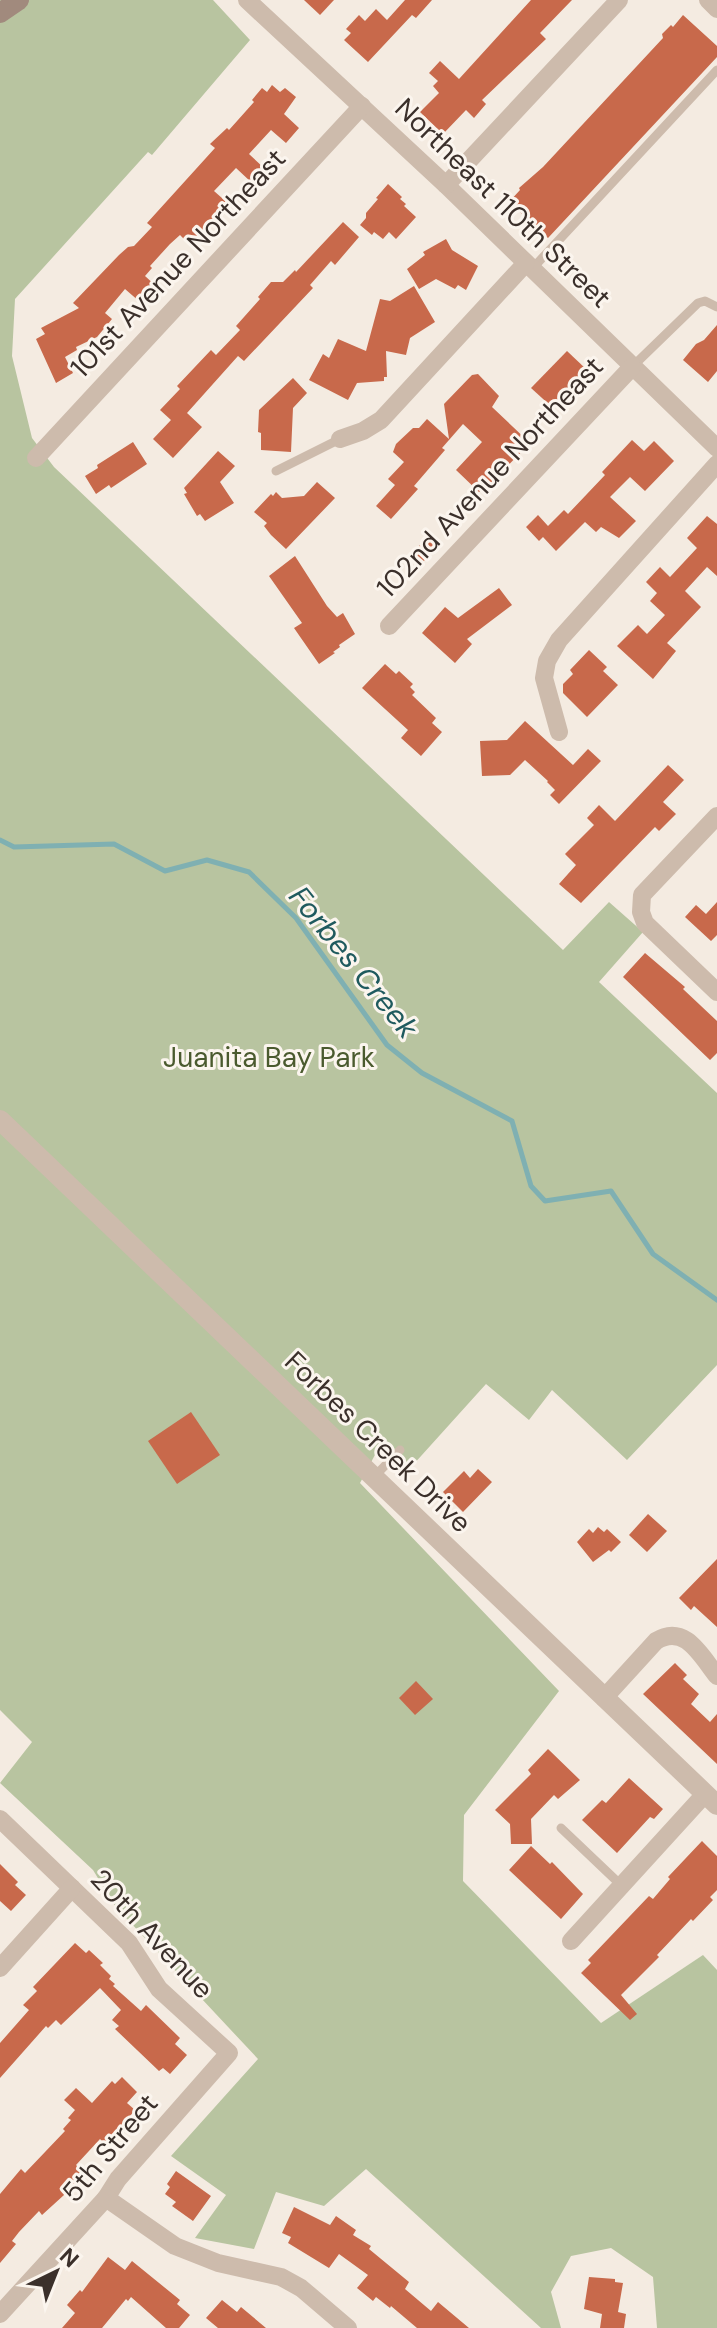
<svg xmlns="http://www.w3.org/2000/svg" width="717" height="2328" font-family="'DM Sans',sans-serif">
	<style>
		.green { fill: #b8c4a0 }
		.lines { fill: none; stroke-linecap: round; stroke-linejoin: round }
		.stream { stroke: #7fb0b2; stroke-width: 5 }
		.building { fill: #c8694b }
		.service { stroke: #cdbbac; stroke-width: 9 }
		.minor { stroke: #cdbbac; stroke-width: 18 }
		.tertiary { stroke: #cdbbac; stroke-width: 20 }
		.secondary { stroke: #a18a7d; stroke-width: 20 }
		.labels { text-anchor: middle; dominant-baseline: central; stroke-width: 6; stroke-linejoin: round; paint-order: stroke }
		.street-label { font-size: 28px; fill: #3b302b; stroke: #fbf5ee }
		.park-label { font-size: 28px; fill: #4a5a2e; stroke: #fbf5ee }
		.water-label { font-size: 30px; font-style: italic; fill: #1f5a5e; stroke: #fbf5ee }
	</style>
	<rect width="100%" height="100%" fill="#f4ebe1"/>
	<polygon class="green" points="0,0 213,0 250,40 152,155 148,152 15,299 12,356 32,438 54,467 563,950 609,902 643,932 599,982 717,1093 717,1365 627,1460 552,1390 529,1420 486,1384 403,1476 377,1451 360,1483 559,1691 464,1815 463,1881 601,2023 703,1955 717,1970 717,2328 657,2328 653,2277 611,2248 571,2256 551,2292 561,2328 541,2328 366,2169 324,2206 276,2192 254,2249 195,2238 226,2195 171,2156 258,2059 115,1906 93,1870 0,1783 32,1742 0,1710"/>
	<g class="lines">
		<polyline class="stream" points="0,840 14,847 114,844 165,871 207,860 249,872 296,918 387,1045 422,1073 512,1121 531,1186 545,1201 611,1191 653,1254 717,1300"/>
	</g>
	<g class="building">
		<polygon points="304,0 334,0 320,15"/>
		<polygon points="405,0 432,0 416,18 412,15 368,62 344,40 351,33 346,29 359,15 365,21 376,9 387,20"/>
		<polygon points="531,0 572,0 540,33 546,39 482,100 486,104 474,118 466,110 443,134 420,112 439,93 433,86 438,81 429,73 440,61 459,79"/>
		<polygon points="683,15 717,46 717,57 548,238 509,202 520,190 519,188 543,167 663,38 662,34 671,25 673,27"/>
		<polygon points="272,85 280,92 285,88 296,97 284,114 299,128 286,143 271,130 249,154 264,168 251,182 236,168 214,191 231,206 192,247 180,235 170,244 150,266 152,268 145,276 156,286 140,302 125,289 105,313 112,319 97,337 76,347 77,350 65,357 73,373 56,383 36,339 45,334 41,328 79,308 73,303 119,255 128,247 134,246 152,227 147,223 215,148 210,144 227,128 229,130 254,102 252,100 262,88 267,92"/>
		<polygon points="388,184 402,197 400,199 406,204 404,206 416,217 396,239 389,232 383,239 374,232 372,235 360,225 366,218 366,213 378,199 376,198"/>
		<polygon points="343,222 359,237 335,265 331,261 310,285 313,288 244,361 238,356 187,413 202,427 173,458 153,439 171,420 160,410 180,389 177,386 211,350 216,355 240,330 236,326 260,299 258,297 271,282 283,282 295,270 296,272"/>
		<polygon points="446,239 452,250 478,266 466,290 458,285 455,289 436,279 419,289 407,269 425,255 423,252"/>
		<polygon points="414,286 435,322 410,338 406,355 386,351 387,377 384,377 384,381 357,383 348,400 309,380 323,354 329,358 338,339 366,351 380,299 390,301"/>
		<polygon points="717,325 717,371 708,382 683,360 696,344 704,340"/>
		<polygon points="567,351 586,369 553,408 531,388"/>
		<polygon points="478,374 499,396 492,407 530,443 494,480 479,492 456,470 482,442 463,424 442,448 445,450 414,486 418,489 391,519 376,506 395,485 388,479 404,462 393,452 396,444 413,428 419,428 427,419 449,439 444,404 472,375"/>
		<polygon points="293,378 307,393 293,408 291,452 261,450 261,433 258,432 259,410"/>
		<polygon points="632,440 644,451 654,441 674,461 645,491 630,477 610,497 636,521 619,538 601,527 596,532 585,522 556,551 543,537 539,541 526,527 538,515 548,526 564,510 568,514 605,475 602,472"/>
		<polygon points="133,442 147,464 111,488 109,485 96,494 85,476 98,468 97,465"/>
		<polygon points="218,451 235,466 220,482 234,503 205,521 200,514 197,516 184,494 187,493 184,488"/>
		<polygon points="317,482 335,498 286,549 271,535 264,526 267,523 254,512 271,494 273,496 276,492 282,498 304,496"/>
		<polygon points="707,516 717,524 717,576 707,567 685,591 701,607 667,643 676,651 653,679 617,646 638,625 647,634 665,615 650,601 657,593 646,582 660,567 670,577 697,548 687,538"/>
		<polygon points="426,537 437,545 424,561 414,553"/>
		<polygon points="295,556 327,606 337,617 343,613 355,634 339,645 340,647 333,652 335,653 319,664 294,628 302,623 269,576"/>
		<polygon points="499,588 512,605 467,639 472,644 455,663 422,633 445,607 458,618"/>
		<polygon points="589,650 607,667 603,671 618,685 587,717 563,693 563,684 573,674 570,670"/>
		<polygon points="385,664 396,674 399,671 413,684 410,687 415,692 412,695 436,718 432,723 442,732 421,756 401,738 408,730 362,688"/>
		<polygon points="525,721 573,765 588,749 601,761 559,804 550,795 555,790 547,782 548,781 525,760 510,775 482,776 480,741 507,740"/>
		<polygon points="668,765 684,780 663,802 676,814 659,831 655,827 581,903 559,884 576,865 565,854 594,825 587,818 599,805 615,821"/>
		<polygon points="717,902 717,935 711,941 685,917 696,905 706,914"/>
		<polygon points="645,953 685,987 683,989 717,1021 717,1053 710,1060 623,977"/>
		<polygon points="191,1412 220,1455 177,1484 148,1441"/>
		<polygon points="478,1469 492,1482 463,1512 443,1492 464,1471 470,1478"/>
		<polygon points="648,1514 667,1531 647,1552 629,1535"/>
		<polygon points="598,1527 604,1532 607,1529 621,1542 611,1552 609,1550 593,1562 577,1542 589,1529 593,1533"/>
		<polygon points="717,1559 717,1627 694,1606 691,1610 679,1598"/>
		<polygon points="675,1663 687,1675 683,1679 699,1694 691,1704 710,1722 717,1714 717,1764 643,1694"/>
		<polygon points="416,1681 433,1699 415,1715 399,1698"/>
		<polygon points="548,1749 580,1780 558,1799 554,1795 531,1819 532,1844 511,1844 510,1824 495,1810 531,1774 528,1770"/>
		<polygon points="629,1778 663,1809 654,1819 650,1817 617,1853 582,1820 602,1800 606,1803"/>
		<polygon points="702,1841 717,1856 717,1890 710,1897 713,1900 693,1921 691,1919 657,1955 659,1957 621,1995 637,2014 630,2020 581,1973 591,1963 588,1960 649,1896 653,1899 670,1879 668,1877"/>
		<polygon points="531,1846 550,1864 552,1862 583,1894 561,1919 509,1870"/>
		<polygon points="0,1864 18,1882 15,1885 26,1895 11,1911 0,1901"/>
		<polygon points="75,1943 86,1953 89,1950 103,1963 100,1965 111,1976 109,1979 115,1984 113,1986 141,2011 146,2005 180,2038 175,2044 187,2055 170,2074 163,2068 159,2071 115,2029 119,2026 112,2020 121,2010 100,1988 61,2025 56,2020 48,2028 46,2026 0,2078 0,2043 29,2010 23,2005 37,1991 33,1987"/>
		<polygon points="122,2077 137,2092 127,2103 135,2110 130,2116 132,2118 106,2145 100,2139 76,2165 86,2175 42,2215 39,2211 19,2232 12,2241 16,2244 0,2263 0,2194 21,2169 25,2173 65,2131 63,2129 71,2120 68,2118 75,2110 64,2100 76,2088 92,2103 112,2081 115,2084"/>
		<polygon points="176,2171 211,2196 193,2221 172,2206 176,2202 165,2194 170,2187 167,2184"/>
		<polygon points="294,2207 330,2225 336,2216 356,2230 353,2235 371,2246 369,2249 409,2282 405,2289 431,2311 438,2302 469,2328 417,2328 391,2306 390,2308 376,2297 373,2301 357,2288 368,2275 339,2254 329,2268 288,2243 291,2237 282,2233"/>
		<polygon points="108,2257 125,2270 132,2261 180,2300 177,2304 190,2315 179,2328 166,2328 131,2297 128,2301 126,2299 102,2328 62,2328 75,2313 67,2305 80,2290 82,2292"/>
		<polygon points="589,2277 615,2279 615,2282 623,2283 618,2312 626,2314 624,2328 600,2328 602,2314 584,2309"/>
		<polygon points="222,2300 237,2312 241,2307 266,2328 218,2328 206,2318"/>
	</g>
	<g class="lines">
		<g class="service">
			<polyline points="532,269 717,70"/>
			<polyline points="632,367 698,303 705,301 717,307"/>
			<polyline points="276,471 340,439"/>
			<polyline points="375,1476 400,1450"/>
			<polyline points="561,1828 622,1886"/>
		</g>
		<g class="minor">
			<polyline points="247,0 446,185 717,448"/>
			<polyline points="708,0 717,9"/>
			<polyline points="446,185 619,0"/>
			<polyline points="340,439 363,431 381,420 526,263"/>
			<polyline points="36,458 362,106"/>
			<polyline points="389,626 632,367"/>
			<polyline points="559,732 544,678 547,661 559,640 717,464"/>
			<polyline points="717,816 642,895 641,912 645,923 717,992"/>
			<path d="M604 1698 656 1641C685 1623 701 1656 717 1676"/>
			<polyline points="0,1819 129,1943 159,1989 229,2053 118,2179 106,2198 0,2314"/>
			<polyline points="571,1941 705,1794"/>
			<polyline points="0,1968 72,1888"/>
			<polyline points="106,2198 175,2246 218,2263 281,2277 301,2288 348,2328"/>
		</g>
		<polyline class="tertiary" points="0,1120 717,1805"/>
		<polyline class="secondary" points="0,13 19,0"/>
	</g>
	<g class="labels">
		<g class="street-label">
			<text transform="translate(503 203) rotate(44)">Northeast 110th Street</text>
			<text transform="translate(178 263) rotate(-47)">101st Avenue Northeast</text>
			<text transform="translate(490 477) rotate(-47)">102nd Avenue Northeast</text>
			<text transform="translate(378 1442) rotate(44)">Forbes Creek Drive</text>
			<text transform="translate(152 1934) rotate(47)">20th Avenue</text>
			<text transform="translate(110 2148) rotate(-50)">5th Street</text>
		</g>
		<g class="park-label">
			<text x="269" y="1057">Juanita Bay Park</text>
		</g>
		<g class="water-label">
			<text transform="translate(354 962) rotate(51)">Forbes Creek</text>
		</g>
	</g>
	<g transform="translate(56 2272) rotate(43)" stroke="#fbf5ee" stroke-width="6" paint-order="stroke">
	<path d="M0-6L14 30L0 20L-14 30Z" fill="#3b302b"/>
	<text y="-12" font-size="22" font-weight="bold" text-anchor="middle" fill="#3b302b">N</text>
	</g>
</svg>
